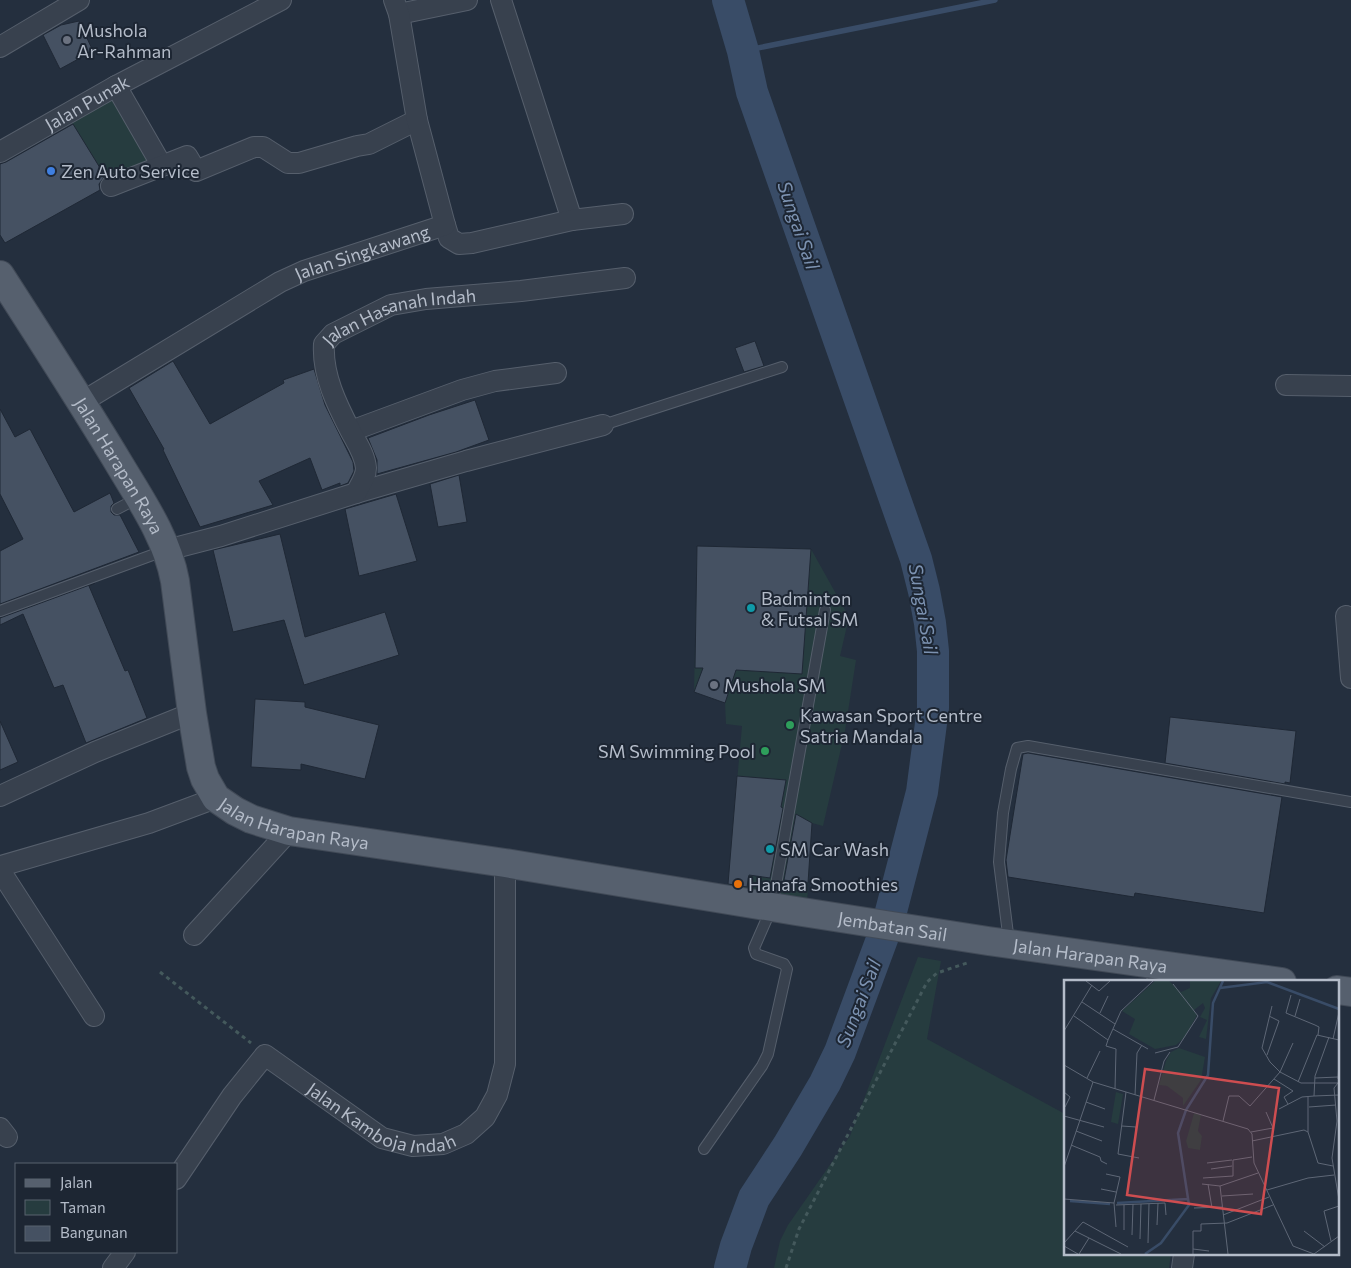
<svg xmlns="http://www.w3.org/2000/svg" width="1351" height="1268" font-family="Commissioner,sans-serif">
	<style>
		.green { fill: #263c3f }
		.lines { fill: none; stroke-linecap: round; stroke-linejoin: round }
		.stream { stroke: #394c67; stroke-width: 5.5 }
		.river { stroke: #394c67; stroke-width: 32 }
		.building { fill: #455162; stroke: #1f2835 }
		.lane-casing { stroke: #565f6c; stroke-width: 12 }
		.street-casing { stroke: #565f6c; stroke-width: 22 }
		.primary-casing { stroke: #414a57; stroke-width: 30 }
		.path { stroke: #44595c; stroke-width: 3; stroke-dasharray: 4 4; stroke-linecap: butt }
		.lane { stroke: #38414e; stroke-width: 10 }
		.street { stroke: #38414e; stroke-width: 20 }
		.primary { stroke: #56606e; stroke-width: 28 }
		.worship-dot { fill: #6b7280; stroke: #1d2633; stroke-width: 2 }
		.shop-dot { fill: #3f7fe0; stroke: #1d2633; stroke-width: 2 }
		.culture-dot { fill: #0f9aa8; stroke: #1d2633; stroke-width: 2 }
		.leisure-dot { fill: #2e9e5b; stroke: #1d2633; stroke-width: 2 }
		.food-dot { fill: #e8710a; stroke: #1d2633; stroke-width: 2 }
		.labels { text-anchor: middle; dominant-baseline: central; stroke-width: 4; stroke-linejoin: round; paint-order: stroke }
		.poi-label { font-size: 18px; fill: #b4bcc9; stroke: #1d2633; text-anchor: start }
		.street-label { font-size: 18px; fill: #b4bcc9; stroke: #1d2633 }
		.water-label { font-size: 19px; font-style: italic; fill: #7c92b1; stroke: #1d2633 }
		.inset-river { fill: none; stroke: #394c67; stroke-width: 2.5 }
		.inset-road { fill: none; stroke: #5e6776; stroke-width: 1 }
		.view { fill: #ce4d50; fill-opacity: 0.15; stroke: #ce4d50; stroke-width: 2.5 }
		.inset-edge { fill: none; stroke: #b4bcc9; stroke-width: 2.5 }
	</style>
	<rect width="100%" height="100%" fill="#242f3e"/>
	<g class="green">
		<polygon points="113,94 151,163 110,184 69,118"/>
		<polygon points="697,546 811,549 849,617 840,656 856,660 845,731 823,826 812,823 807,903 727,893 742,726 726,724 725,703 694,692"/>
		<polygon points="918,957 941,961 927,1039 1065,1114 1065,1254 1171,1254 1169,1268 774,1268 780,1241 788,1225 850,1136"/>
	</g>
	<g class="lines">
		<polyline class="stream" points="743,51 995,0"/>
		<polyline class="river" points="728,0 743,51 752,92 916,559 924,591 930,623 933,651 933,708 922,792 888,923 840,1052 825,1083 788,1146 754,1198 736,1246 730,1268"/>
	</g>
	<g class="building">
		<polygon points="79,21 93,51 60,69 43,35 61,25"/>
		<polygon points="73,124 105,176 99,184 100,190 5,243 0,235 0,164 6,162"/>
		<polygon points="755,341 764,366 744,372 735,348"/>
		<polygon points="173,361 210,424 284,383 283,380 314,369 325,405 353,462 354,471 348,483 340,486 340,483 322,490 310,458 259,481 273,505 200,527 163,450 164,449 129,388"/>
		<polygon points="475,400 489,440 456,452 377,474 377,460 368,438 429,415"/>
		<polygon points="0,409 15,437 30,429 74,512 110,493 114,503 111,506 111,512 114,515 120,515 139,552 0,604 0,551 23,539 0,494"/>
		<polygon points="459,475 467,522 438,527 430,484"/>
		<polygon points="396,494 417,561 359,576 345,509"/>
		<polygon points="280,534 305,637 385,612 399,655 304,685 284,620 233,632 213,550"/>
		<polygon points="697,546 811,549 802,674 736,670 725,703 694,692 703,668 695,668"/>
		<polygon points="95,583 89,586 125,671 128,670 147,718 86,743 63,685 54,688 23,614 0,625 0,618"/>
		<polygon points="255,699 305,702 305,707 379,725 365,779 301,764 301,770 251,767"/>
		<polygon points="1170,717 1296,731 1290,783 1285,782 1285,784 1165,763"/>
		<polygon points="0,721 18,762 0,770"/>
		<polygon points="1028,753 1282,797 1264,913 1135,893 1134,897 1008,877 1006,860 1023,754"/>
		<polygon points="737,776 786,780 781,807 783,808 770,878 749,875 747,887 728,884"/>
		<polygon points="796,814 812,823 808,883 784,880"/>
	</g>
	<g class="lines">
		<g class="lane-casing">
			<g id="lane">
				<polyline points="603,425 782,367"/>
				<polyline points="117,509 138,498"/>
				<polyline points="0,611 166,550"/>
				<polyline points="1009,942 999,862 1003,813 1011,769 1017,748 1028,746 1351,802"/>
				<polyline points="1152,982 1155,965"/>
				<polyline points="704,1149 762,1066 768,1054 787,969 784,964 756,954 754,948 772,907 825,610"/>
			</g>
		</g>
		<g class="street-casing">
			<g id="street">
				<polyline points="501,0 572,220"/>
				<polyline points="399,14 467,0"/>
				<polyline points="0,47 79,0"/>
				<polyline points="116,86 162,166"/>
				<path id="s1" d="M0 152 116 86 281 0"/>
				<polyline points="111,186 187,156 196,171 254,147 263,147 288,163 299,163 357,146 369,144 417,120"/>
				<polyline points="445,225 449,238 459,244 472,243 572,220 623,214"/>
				<polyline points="1286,385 1351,386"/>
				<path id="s2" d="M82 402 280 282 304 271 445 225 417 120 399 14 394 0"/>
				<polyline points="351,431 462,390 495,381 556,373"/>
				<polyline points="356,493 466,461 603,425"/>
				<path id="s3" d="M167 550 221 536 356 493C360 485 366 477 366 468 365 455 357 443 351 432 337 405 322 375 324 344L333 334 391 305 426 299 521 291 625 278"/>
				<polyline points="1346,616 1351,678"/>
				<polyline points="0,796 95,752 192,713"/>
				<polyline points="194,935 289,831"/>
				<polyline points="94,1016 1,872 1,866 149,823 216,798"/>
				<polyline points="0,1128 7,1137"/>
				<path id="s4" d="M176 1179 232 1096 265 1055 382 1138 413 1146 443 1144 466 1134 485 1117 497 1095 505 1064V863"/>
				<polyline points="113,1268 125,1252"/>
				<polyline points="1182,1268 1184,1254"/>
			</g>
		</g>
		<g class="primary-casing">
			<g id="primary">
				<path id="s5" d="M0 275C40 337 80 399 118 462 140 499 167 537 175 581L192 713 201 767 205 779 216 798 235 811 251 819 289 831 505 863 796 911 988 941 1282 982"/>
				<polyline points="1337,990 1351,992"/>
			</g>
		</g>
		<g class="path">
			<polyline points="160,972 251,1043"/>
			<polyline points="786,1268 799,1229 927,982 937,973 970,962"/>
		</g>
		<use href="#lane" class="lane"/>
		<use href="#street" class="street"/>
		<use href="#primary" class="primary"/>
	</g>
	<g class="worship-dot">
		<circle cx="67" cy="40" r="5"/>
		<circle cx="714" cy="685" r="5"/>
	</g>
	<circle class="shop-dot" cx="51" cy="171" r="5"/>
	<g class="culture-dot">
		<circle cx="751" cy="608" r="5"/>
		<circle cx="770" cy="849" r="5"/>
	</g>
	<g class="leisure-dot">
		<circle cx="790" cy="725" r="5"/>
		<circle cx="765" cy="751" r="5"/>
	</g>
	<circle class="food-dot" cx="738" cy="884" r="5"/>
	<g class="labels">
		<g class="poi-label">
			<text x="77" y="30">Mushola<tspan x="77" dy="21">Ar-Rahman</tspan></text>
			<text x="61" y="171">Zen Auto Service</text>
			<text x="761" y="598">Badminton<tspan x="761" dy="21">&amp; Futsal SM</tspan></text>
			<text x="724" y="685">Mushola SM</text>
			<text x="800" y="715">Kawasan Sport Centre<tspan x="800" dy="21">Satria Mandala</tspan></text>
			<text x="755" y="751" text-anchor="end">SM Swimming Pool</text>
			<text x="780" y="849">SM Car Wash</text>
			<text x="748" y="884">Hanafa Smoothies</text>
		</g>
		<g class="street-label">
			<text stroke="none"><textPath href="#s1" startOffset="100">Jalan Punak</textPath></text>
			<text stroke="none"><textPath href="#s2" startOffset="319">Jalan Singkawang</textPath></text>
			<text stroke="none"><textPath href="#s3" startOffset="440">Jalan Hasanah Indah</textPath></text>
			<text stroke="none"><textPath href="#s5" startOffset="225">Jalan Harapan Raya</textPath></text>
			<text stroke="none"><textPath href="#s5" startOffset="660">Jalan Harapan Raya</textPath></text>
			<text stroke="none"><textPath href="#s5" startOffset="1268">Jembatan Sail</textPath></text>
			<text stroke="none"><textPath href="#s5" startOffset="1468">Jalan Harapan Raya</textPath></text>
			<text stroke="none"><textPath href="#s4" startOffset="289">Jalan Kamboja Indah</textPath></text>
		</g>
		<g class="water-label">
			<text transform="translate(799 225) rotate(71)">Sungai Sail</text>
			<text transform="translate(924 609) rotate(80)">Sungai Sail</text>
			<text transform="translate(858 1003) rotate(-69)">Sungai Sail</text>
		</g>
	</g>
	<g transform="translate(1064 980)">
		<rect width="275" height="275" fill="#242f3e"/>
		<path d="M91 1H105L117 12 126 8V1H157L147 18 142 59 135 57 143 40 136 37 141 28 139 23 130 30 133 35 121 57 112 65 91 69 65 54 71 39 58 31ZM115 68 141 77 137 100 119 126V118L103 106 95 105 102 81 107 72ZM52 112 59 114 54 144 47 142ZM130 133 137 135 134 151 138 156 136 170 124 168 122 161Z" fill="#263c3f"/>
		<path class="inset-river" d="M156 8 203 2 275 29M6 221 46 224M53 223 124 219M81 274 97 263 125 225 114 153 122 130 144 95 149 23 159 1"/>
		<path class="inset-road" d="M22 1 35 11 46 1M227 15 222 33 251 45 255 47 254 55M18 22 51 44M208 26 198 68 206 82 216 92 237 103H274M36 33 44 16M10 36 44 60 57 31 89 1M231 36 236 19M49 49 84 69M0 51 28 5M269 59 275 32M44 60 42 66 52 69 51 109M91 73 114 67 134 36 109 4M203 75 215 41 205 36M0 85 29 102 184 149 188 154 190 183 229 266 250 274 275 256M23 98 36 71M251 98 274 97M210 99 229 111 220 117 224 124M274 99 275 82M234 102 253 55 275 60M274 103 270 108 273 141 268 178 275 220M0 112 6 117 1 127M62 112 54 174 75 178M71 115 73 73 78 65M250 116 275 115M90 120 100 81 106 72M22 122 41 129M245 127 272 125M215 129 238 117 250 116 251 96 265 57M0 136 40 147M159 141 165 116H175L186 126 216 92 229 63M58 146 72 147V154M12 151 38 161M187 152 209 148 202 132M244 152V117M188 161 240 150 244 152 254 183 269 186M7 165 36 177 37 181 43 184M143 183 168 180M0 187 29 102M147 189 168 186M42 194 56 197 50 223 52 247M139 198 169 196V180L188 177M138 204 156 206M144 204 148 228M37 209 52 212M203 210 244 198 270 195M158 216 189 214M0 219 50 223M52 225 101 223 102 235M130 228 158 227M159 235 205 217M93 245 94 223M60 250V225M11 251 25 258 15 274M240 251 261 267M68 255 69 224M25 258 57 274M76 259 77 224M267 261 260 231 275 226M0 263 19 242 64 267M84 263 85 224M0 266 14 274M129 269 145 271M129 274V251H137V244L163 243 209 225M164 274 156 206 194 193"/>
		<path class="view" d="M81 89 215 108 197 234 63 215Z"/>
		<rect width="275" height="275" class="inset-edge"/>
	</g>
	<rect x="15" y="1163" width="162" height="90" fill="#1d2633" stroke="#59626f"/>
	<rect x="25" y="1179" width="25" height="8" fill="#56606e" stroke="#59626f"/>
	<text x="60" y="1188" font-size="15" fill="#b4bcc9">Jalan</text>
	<rect x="25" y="1200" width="25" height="15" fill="#263c3f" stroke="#59626f"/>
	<text x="60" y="1213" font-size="15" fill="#b4bcc9">Taman</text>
	<rect x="25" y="1226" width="25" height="15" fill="#455162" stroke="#59626f"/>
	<text x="60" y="1238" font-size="15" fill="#b4bcc9">Bangunan</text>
</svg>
